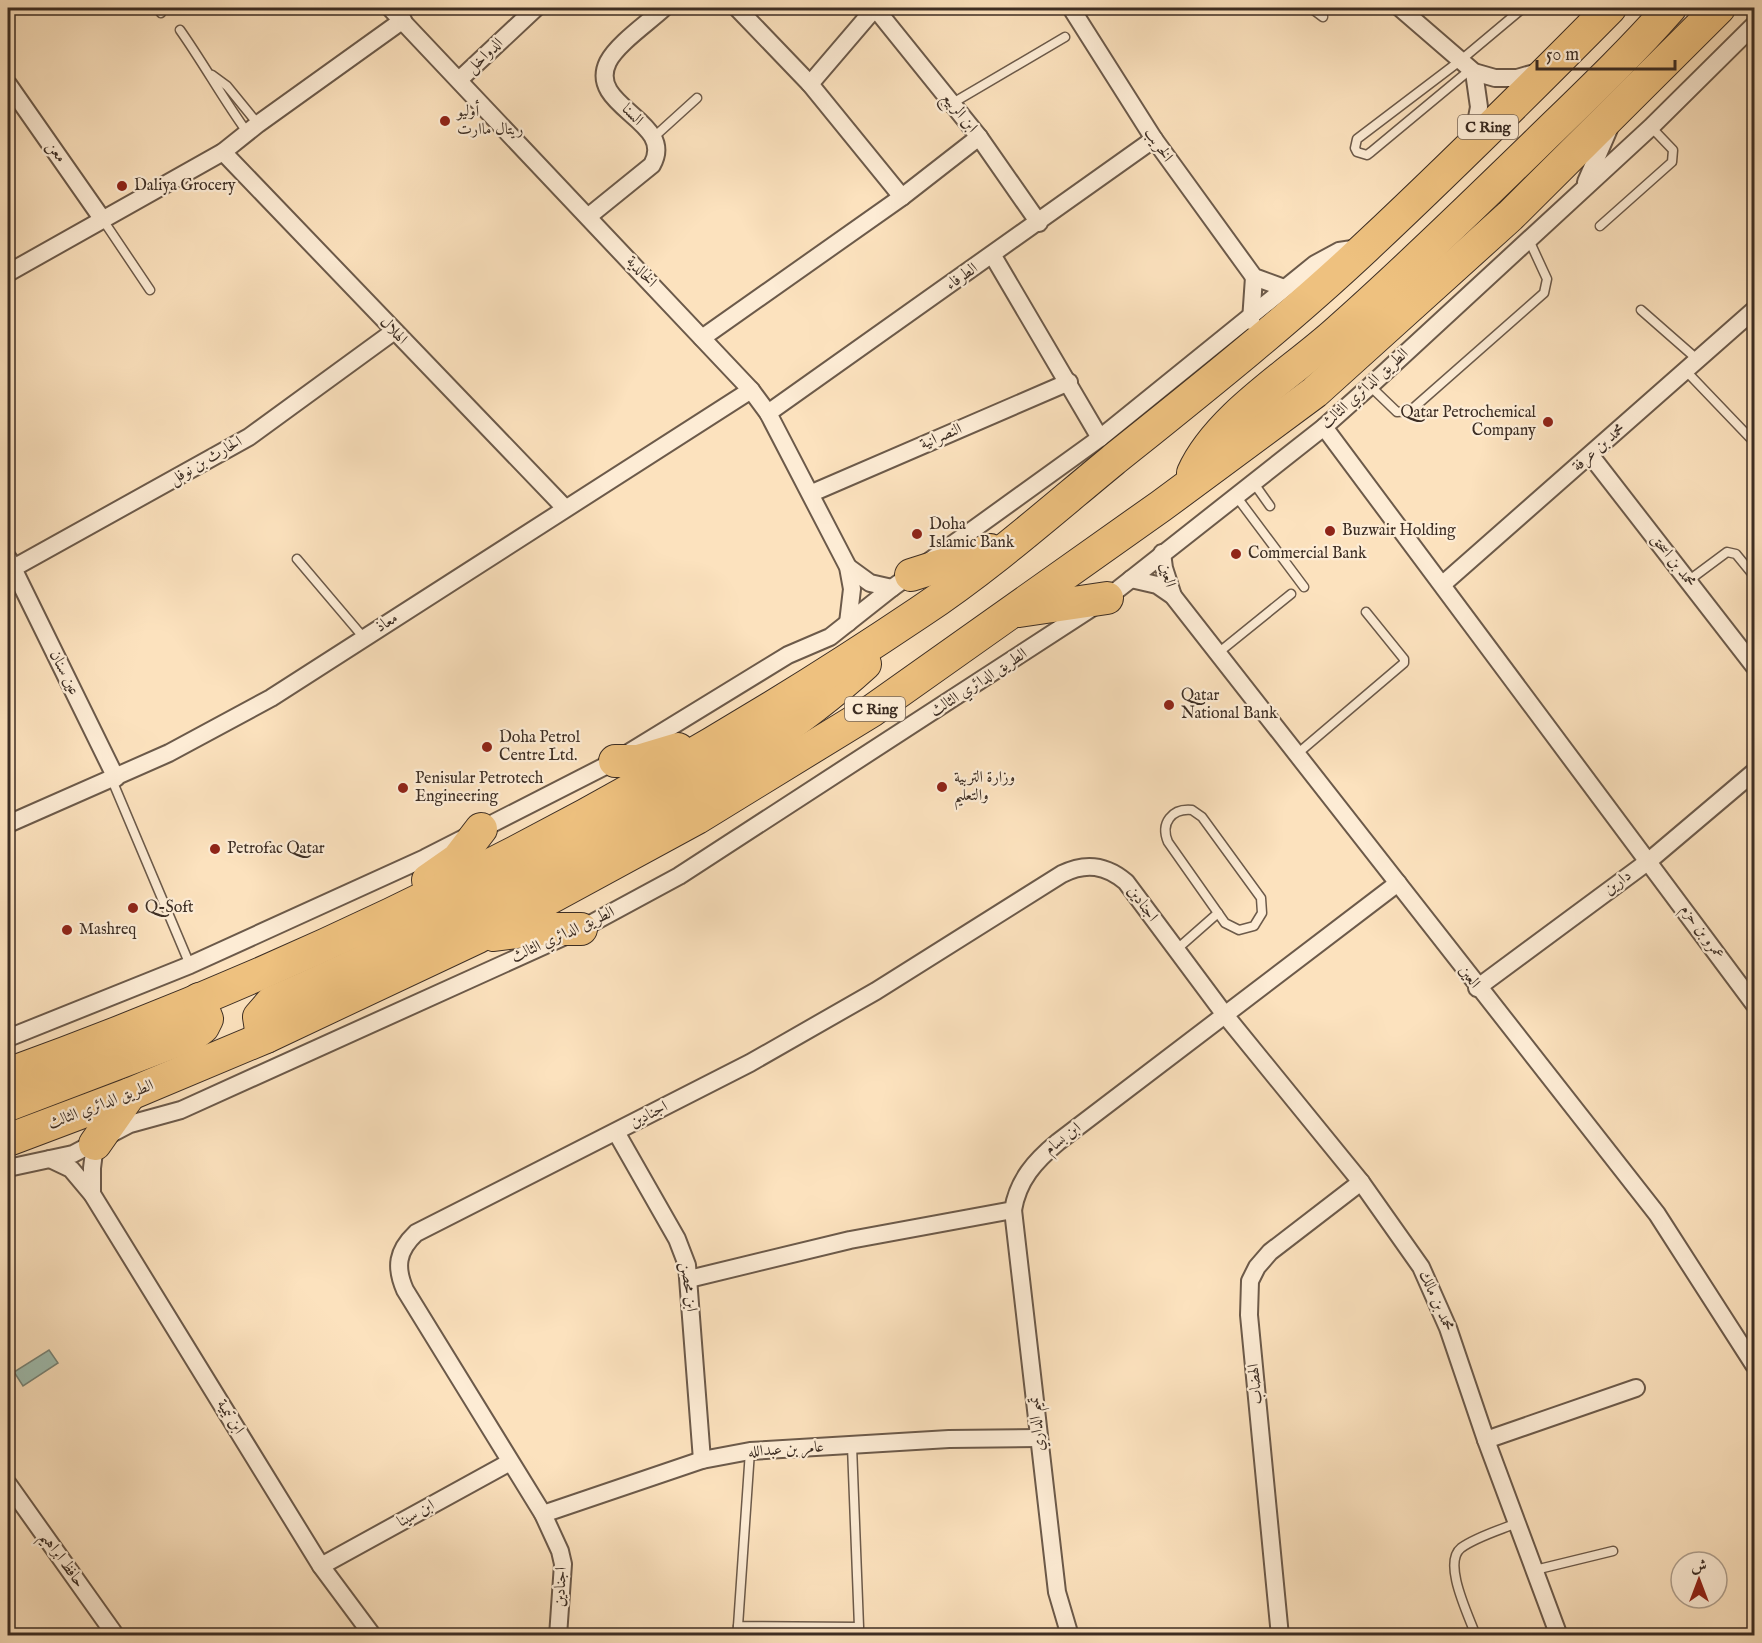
<svg xmlns="http://www.w3.org/2000/svg" width="1762" height="1643" font-family="'IM FELL English',Amiri,serif">
	<style>
		.water { fill: #9fbeb1; stroke: #778478; stroke-width: 1.5 }
		.lines { fill: none; stroke-linecap: round; stroke-linejoin: round }
		.lane-casing { stroke: #6c5a4a; stroke-width: 11 }
		.street-casing { stroke: #6c5a4a; stroke-width: 20 }
		.highway-casing { stroke: #3c2d23; stroke-width: 34 }
		.lane { stroke: #fdecd5; stroke-width: 8 }
		.street { stroke: #fdecd5; stroke-width: 16 }
		.highway { stroke: #eec17f; stroke-width: 32 }
		.poi-dot { fill: #8f2418; stroke: #fdecd5; stroke-width: 2 }
		.labels { text-anchor: middle; dominant-baseline: central; stroke-width: 4.5; stroke-linejoin: round; paint-order: stroke }
		.shield { fill: #fdecd5; stroke: #766658; stroke-width: 1.5 }
		.shield-label { font-size: 15px; font-weight: bold; fill: #3c2d23 }
		.street-label { font-size: 16px; fill: #3c2d23; stroke: #fdecd5 }
		.poi-label { font-size: 16px; fill: #3c2d23; stroke: #fdecd5; text-anchor: start }
	</style>
	<rect width="100%" height="100%" fill="#fce2be"/>
	<filter id="stains"><feTurbulence type="fractalNoise" baseFrequency=".00333" numOctaves="4"/><feColorMatrix values="0 0 0 0 .2 0 0 0 0 .09 0 0 0 0 .02 0 0 0 .5 -.17"/></filter>
	<radialGradient id="worn" r=".72"><stop offset=".6" stop-color="#630" stop-opacity="0"/><stop offset="1" stop-color="#630" stop-opacity=".3"/></radialGradient>
	<polygon class="water" points="49,1350 58,1363 23,1386 14,1372"/>
	<g class="lines">
		<g class="lane-casing">
			<g id="lane">
				<polyline points="157,8 161,13"/>
				<polyline points="1311,8 1323,17"/>
				<path d="M180 30C204 64 223 99 247 132"/>
				<polyline points="1471,69 1371,152 1367,155 1357,152 1355,148 1357,139 1461,60 1523,8"/>
				<polyline points="212,75 227,86 258,124"/>
				<polyline points="951,104 1065,37"/>
				<polyline points="654,137 697,98"/>
				<polyline points="103,220 150,290"/>
				<polyline points="1600,226 1672,162 1673,150 1651,127"/>
				<polyline points="1641,310 1698,360"/>
				<polyline points="1686,371 1754,442"/>
				<polyline points="1370,386 1397,412 1410,411 1544,293 1547,279 1529,240"/>
				<polyline points="1253,482 1270,506"/>
				<polyline points="1236,496 1304,587"/>
				<polyline points="297,559 364,638"/>
				<polyline points="1688,581 1727,552 1736,554 1754,576"/>
				<polyline points="1218,653 1291,594"/>
				<polyline points="1297,754 1404,663 1404,659 1366,612"/>
				<polyline points="112,780 190,965"/>
				<path d="M1192 810 1202 817 1261 898 1262 913 1254 926 1239 930 1225 923 1168 842C1160 823 1172 808 1192 810Z"/>
				<polyline points="1176,950 1218,913"/>
				<polyline points="750,1451 738,1626 859,1627 852,1446"/>
				<polyline points="1535,1570 1613,1551"/>
				<polyline points="737,1636 738,1626"/>
				<path d="M1476 1636C1469 1616 1442 1563 1461 1548 1476 1537 1500 1530 1517 1523"/>
			</g>
		</g>
		<g class="street-casing">
			<g id="street">
				<polyline points="390,8 751,390 768,413 848,567 852,589 848,623"/>
				<polyline points="737,8 810,84 902,197"/>
				<polyline points="875,8 979,137 1039,223"/>
				<polyline points="1071,8 1154,139 1254,277 1284,288"/>
				<polyline points="1400,8 1474,72 1495,78 1517,78 1538,72"/>
				<polyline points="459,80 536,8"/>
				<polyline points="8,84 103,220"/>
				<polyline points="810,84 875,8"/>
				<polyline points="1473,139 1479,107 1474,72"/>
				<polyline points="223,152 565,508"/>
				<polyline points="1586,182 1609,129"/>
				<path d="M589 216 652 165C677 121 586 107 608 62 617 44 649 22 664 8"/>
				<polyline points="993,256 1100,438"/>
				<polyline points="8,273 223,152 258,124 403,20"/>
				<polyline points="1251,321 1254,277"/>
				<polyline points="702,338 902,197 979,137"/>
				<polyline points="768,413 1154,139"/>
				<polyline points="1324,427 1754,1004"/>
				<polyline points="1591,456 1754,666"/>
				<polyline points="812,493 1069,382"/>
				<polyline points="1162,553 1164,568 1173,596"/>
				<polyline points="8,558 116,778"/>
				<polyline points="848,567 870,583 892,588"/>
				<polyline points="8,571 249,437 393,332"/>
				<polyline points="1131,579 1157,585 1173,596 1657,1214 1754,1365"/>
				<polyline points="1443,584 1754,310"/>
				<polyline points="8,824 169,753 271,698 751,390"/>
				<polyline points="1477,988 1650,860 1754,772"/>
				<polyline points="8,1038 190,965 425,858 615,761 788,655 830,637 892,588 1100,438 1315,264 1339,251 1359,248"/>
				<polyline points="616,1132 677,1239 687,1265 702,1460"/>
				<polyline points="50,1159 71,1169 92,1194 321,1566 373,1636"/>
				<polyline points="8,1168 73,1154 130,1124 181,1110 581,929 679,876 1107,598 1324,427 1370,386 1651,127 1754,25"/>
				<polyline points="92,1194 92,1168 95,1144"/>
				<polyline points="1013,1210 1057,1592 1070,1636"/>
				<path d="M689 1279 850 1240 1013 1210C1018 1180 1035 1161 1058 1142L1398 883"/>
				<polyline points="1486,1440 1636,1388"/>
				<polyline points="8,1484 116,1636"/>
				<polyline points="543,1514 702,1460 750,1451 949,1439 1039,1438"/>
				<polyline points="321,1566 510,1462"/>
				<path d="M558 1636 563 1564 560 1551 543 1514 405 1290C395 1267 397 1251 416 1233L750 1063 876 991 1062 874C1086 862 1106 865 1126 882L1225 1015 1361 1182 1421 1267 1448 1328 1486 1440 1559 1636"/>
				<polyline points="1280,1636 1249,1315 1250,1281 1257,1267 1270,1252 1361,1182"/>
			</g>
		</g>
		<g class="highway-casing">
			<g id="highway">
				<path d="M1193 473C1218 417 1293 372 1338 331 1405 272 1469 209 1533 147 1580 101 1627 57 1670 8"/>
				<polyline points="911,575 990,550"/>
				<polyline points="1019,611 1107,598"/>
				<polyline points="615,761 638,761 678,749"/>
				<polyline points="428,880 458,859 481,829"/>
				<polyline points="494,935 541,929 581,929"/>
				<path d="M266 1037 261 1030 259 1017 271 1003C372 960 468 910 565 858 672 801 775 746 865 664"/>
				<path d="M8 1074C329 958 636 803 920 612 988 567 1050 512 1112 461 1198 392 1285 323 1366 247 1449 169 1530 89 1610 8"/>
				<polyline points="8,1105 194,1034 203,1027 207,1019 199,999"/>
				<polyline points="8,1140 130,1094 266,1037 478,937 697,818 873,710 1161,506 1315,392 1510,216 1719,8"/>
				<polyline points="95,1144 130,1094"/>
			</g>
		</g>
		<use href="#lane" class="lane"/>
		<use href="#street" class="street"/>
		<use href="#highway" class="highway"/>
	</g>
	<g class="poi-dot">
		<circle cx="445" cy="121" r="6"/>
		<circle cx="122" cy="186" r="6"/>
		<circle cx="1548" cy="422" r="6"/>
		<circle cx="1330" cy="531" r="6"/>
		<circle cx="917" cy="534" r="6"/>
		<circle cx="1236" cy="554" r="6"/>
		<circle cx="1169" cy="705" r="6"/>
		<circle cx="487" cy="747" r="6"/>
		<circle cx="942" cy="787" r="6"/>
		<circle cx="403" cy="788" r="6"/>
		<circle cx="215" cy="849" r="6"/>
		<circle cx="133" cy="908" r="6"/>
		<circle cx="67" cy="930" r="6"/>
	</g>
	<g class="labels">
		<g class="shield">
			<rect x="1458" y="115" width="60" height="24" rx="4.5"/>
			<rect x="845" y="697" width="60" height="24" rx="4.5"/>
		</g>
		<g class="shield-label">
			<text x="1488" y="127">C Ring</text>
			<text x="875" y="709">C Ring</text>
		</g>
		<g class="street-label">
			<text transform="translate(485 56) rotate(-43)">الدواخل</text>
			<text transform="translate(959 113) rotate(51)">ابن الربيع</text>
			<text transform="translate(632 115) rotate(45)">السنا</text>
			<text transform="translate(1158 145) rotate(55)">الخريب</text>
			<text transform="translate(56 152) rotate(54)">معن</text>
			<text transform="translate(641 272) rotate(47)">الخالدية</text>
			<text transform="translate(962 277) rotate(-35)">الطرفاء</text>
			<text transform="translate(393 331) rotate(46)">الهلال</text>
			<text transform="translate(1365 389) rotate(-42)">الطريق الدائري الثالث</text>
			<text transform="translate(941 437) rotate(-23)">النصرانية</text>
			<text transform="translate(1599 448) rotate(-41)">محمد بن عرفة</text>
			<text transform="translate(206 461) rotate(-30)">الحارث بن نوفل</text>
			<text transform="translate(1673 561) rotate(52)">محمد بن اسحق</text>
			<text transform="translate(1167 575) rotate(76)">العين</text>
			<text transform="translate(387 623) rotate(-33)">معاذ</text>
			<text transform="translate(64 673) rotate(63)">عين سنان</text>
			<text transform="translate(979 683) rotate(-33)">الطريق الدائري الثالث</text>
			<text transform="translate(1618 883) rotate(-37)">دارين</text>
			<text transform="translate(1142 904) rotate(54)">اجنادين</text>
			<text transform="translate(1702 932) rotate(54)">عمرو بن حزم</text>
			<text transform="translate(563 935) rotate(-25)">الطريق الدائري الثالث</text>
			<text transform="translate(1469 977) rotate(53)">العين</text>
			<text transform="translate(101 1105) rotate(-21)">الطريق الدائري الثالث</text>
			<text transform="translate(649 1115) rotate(-27)">اجنادين</text>
			<text transform="translate(1063 1139) rotate(-38)">ابن بسام</text>
			<text transform="translate(688 1287) rotate(83)">ابن محصن</text>
			<text transform="translate(1436 1301) rotate(66)">محمد بن مالك</text>
			<text transform="translate(1256 1384) rotate(-96)">الهضاب</text>
			<text transform="translate(230 1417) rotate(58)">ابن تيمية</text>
			<text transform="translate(1037 1424) rotate(-97)">تميم الداري</text>
			<text transform="translate(786 1450) rotate(-4)">عامر بن عبدالله</text>
			<text transform="translate(416 1514) rotate(-29)">ابن سينا</text>
			<text transform="translate(62 1560) rotate(54)">حافظ ابراهيم</text>
			<text transform="translate(561 1587) rotate(-87)">اجنادين</text>
		</g>
		<g class="poi-label">
			<text x="457" y="112">أوليو<tspan x="457" dy="18">ريتال ماارت</tspan></text>
			<text x="134" y="186">Daliya Grocery</text>
			<text x="1536" y="413" text-anchor="end">Qatar Petrochemical<tspan x="1536" dy="18">Company</tspan></text>
			<text x="929" y="525">Doha<tspan x="929" dy="18">Islamic Bank</tspan></text>
			<text x="1342" y="531">Buzwair Holding</text>
			<text x="1248" y="554">Commercial Bank</text>
			<text x="1181" y="696">Qatar<tspan x="1181" dy="18">National Bank</tspan></text>
			<text x="499" y="738">Doha Petrol<tspan x="499" dy="18">Centre Ltd.</tspan></text>
			<text x="954" y="778">وزارة التربية<tspan x="954" dy="18">والتعليم</tspan></text>
			<text x="415" y="779">Penisular Petrotech<tspan x="415" dy="18">Engineering</tspan></text>
			<text x="227" y="849">Petrofac Qatar</text>
			<text x="145" y="908">Q-Soft</text>
			<text x="79" y="930">Mashreq</text>
		</g>
	</g>
	<rect width="1762" height="1643" fill="none" stroke="#fce2be" stroke-width="30"/>
	<rect x="9" y="9" width="1744" height="1625" fill="none" stroke="#3c2d23" stroke-width="3"/>
	<rect x="15" y="15" width="1732" height="1613" fill="none" stroke="#3c2d23" stroke-width="1.5"/>
	<g transform="translate(1699 1580)"><circle r="28" fill="#fdecd5" stroke="#b0a08e" stroke-width="1.5"/>
	<path d="M0-4.5L10 22L0 15L-10 22Z" fill="#8f2418"/>
	<text y="-9" font-size="16" font-weight="bold" text-anchor="middle" fill="#3c2d23">ش</text>
	</g>
	<path d="M1537 60v9h138v-9" fill="none" stroke="#3c2d23" stroke-width="3"/>
	<text x="1546" y="60" font-size="18" fill="#3c2d23" stroke="#fdecd5" stroke-width="4.5" paint-order="stroke">50 m</text>
	<rect width="100%" height="100%" filter="url(#stains)"/>
	<rect width="100%" height="100%" fill="url(#worn)"/>
</svg>
